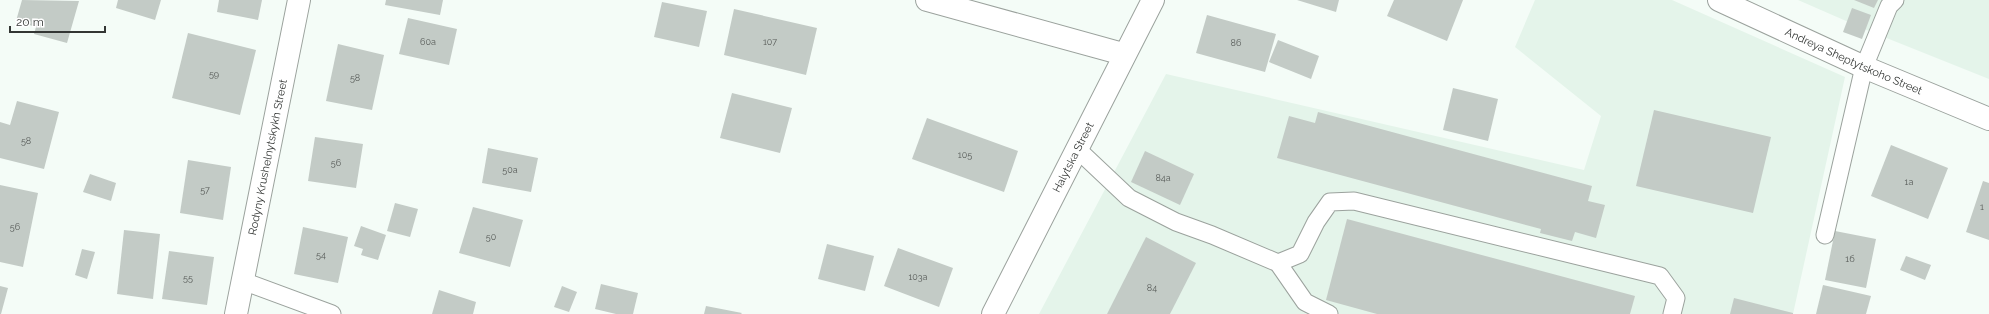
<svg xmlns="http://www.w3.org/2000/svg" width="1989" height="314" font-family="Raleway,sans-serif">
	<style>
		.built { fill: #e4f4ea }
		.building { fill: #c3cbc6 }
		.lines { fill: none; stroke-linecap: round; stroke-linejoin: round }
		.lane-casing { stroke: #9ba29d; stroke-width: 19 }
		.street-casing { stroke: #9ba29d; stroke-width: 24 }
		.primary-casing { stroke: #9ba29d; stroke-width: 24 }
		.lane { stroke: #fff; stroke-width: 17 }
		.street { stroke: #fff; stroke-width: 22 }
		.primary { stroke: #fff; stroke-width: 22 }
		.labels { text-anchor: middle; dominant-baseline: central; stroke-width: 3; stroke-linejoin: round; paint-order: stroke }
		.number-label { font-size: 9px; fill: #575b58 }
		.street-label { font-size: 11px; fill: #333634; stroke: #fff }
	</style>
	<rect width="100%" height="100%" fill="#f4fcf7"/>
	<g class="built">
		<polygon points="1535,0 1672,0 1845,77 1793,314 1039,314 1166,74 1584,170 1601,116 1515,47"/>
		<polygon points="1798,0 1989,0 1989,79 1869,31"/>
	</g>
	<g class="building">
		<polygon points="22,0 79,1 67,43 34,34 36,27 16,21"/>
		<polygon points="118,0 161,0 155,20 116,8"/>
		<polygon points="219,0 262,0 258,20 217,12"/>
		<polygon points="386,0 443,0 440,15 385,5"/>
		<polygon points="1297,0 1339,0 1336,12"/>
		<polygon points="1394,0 1463,0 1447,41 1387,16"/>
		<polygon points="1854,0 1878,0 1874,8"/>
		<polygon points="662,2 707,11 699,47 654,37"/>
		<polygon points="1852,8 1871,15 1862,39 1843,32"/>
		<polygon points="734,9 817,28 806,75 724,55"/>
		<polygon points="1207,15 1276,34 1265,72 1196,53"/>
		<polygon points="408,18 457,29 449,65 399,54"/>
		<polygon points="188,33 256,50 240,115 172,98"/>
		<polygon points="1278,40 1319,56 1311,79 1269,62"/>
		<polygon points="338,44 384,55 372,110 326,101"/>
		<polygon points="1453,88 1498,99 1488,141 1443,130"/>
		<polygon points="732,93 792,108 780,153 720,138"/>
		<polygon points="17,101 59,112 44,169 0,158 0,122 10,125"/>
		<polygon points="1654,110 1771,137 1753,213 1636,186"/>
		<polygon points="1318,112 1592,186 1588,201 1605,205 1596,238 1575,232 1572,241 1540,233 1541,229 1277,158 1289,116 1315,123"/>
		<polygon points="927,118 1018,151 1004,192 912,159"/>
		<polygon points="315,137 363,144 356,188 308,181"/>
		<polygon points="1891,145 1948,168 1928,219 1871,196"/>
		<polygon points="488,148 538,158 531,192 482,183"/>
		<polygon points="1145,151 1194,174 1180,205 1131,182"/>
		<polygon points="188,160 231,167 223,220 180,213"/>
		<polygon points="90,174 116,183 111,201 83,192"/>
		<polygon points="1983,181 1989,183 1989,240 1966,232"/>
		<polygon points="0,185 38,193 23,267 0,262"/>
		<polygon points="395,203 418,209 410,237 387,231"/>
		<polygon points="473,207 523,220 510,267 459,253"/>
		<polygon points="1347,219 1635,296 1630,314 1377,314 1326,300"/>
		<polygon points="361,226 386,235 378,260 361,255 363,249 354,246"/>
		<polygon points="303,227 348,237 338,283 294,274"/>
		<polygon points="124,230 160,234 153,299 117,294"/>
		<polygon points="1835,231 1876,239 1866,288 1825,280"/>
		<polygon points="1146,237 1196,263 1170,314 1107,314"/>
		<polygon points="827,244 874,256 865,291 818,279"/>
		<polygon points="898,248 953,268 939,307 884,286"/>
		<polygon points="82,249 95,252 87,279 75,275"/>
		<polygon points="169,251 214,257 207,305 162,299"/>
		<polygon points="1906,256 1931,265 1925,280 1900,270"/>
		<polygon points="601,284 638,293 633,314 616,314 595,309"/>
		<polygon points="1823,285 1871,296 1866,314 1816,314"/>
		<polygon points="0,286 8,288 1,314 0,314"/>
		<polygon points="562,286 577,292 569,312 554,307"/>
		<polygon points="439,290 476,302 473,314 432,314"/>
		<polygon points="1734,298 1793,313 1793,314 1730,314"/>
		<polygon points="706,306 742,313 741,314 704,314"/>
	</g>
	<g class="lines">
		<g class="lane-casing">
			<g id="lane">
				<polyline points="1076,148 1129,198 1176,222 1212,235 1278,263 1305,302 1329,314"/>
				<polyline points="1825,235 1864,67 1889,6 1895,0"/>
				<polyline points="1278,263 1300,254 1316,222 1330,202 1354,201 1660,276 1676,298 1672,314"/>
				<polyline points="243,281 332,314"/>
			</g>
		</g>
		<g class="street-casing">
			<g id="street">
				<polyline points="927,0 1123,54"/>
				<path id="s1" d="M1719 0 1864 67 1989 119"/>
				<path id="s2" d="M236 314 299 0"/>
			</g>
		</g>
		<g class="primary-casing">
			<g id="primary">
				<path id="s3" d="M993 314 1153 0"/>
			</g>
		</g>
		<use href="#lane" class="lane"/>
		<use href="#street" class="street"/>
		<use href="#primary" class="primary"/>
	</g>
	<g class="labels">
		<g class="number-label">
			<text x="428" y="42">60а</text>
			<text x="770" y="42">107</text>
			<text x="1236" y="43">86</text>
			<text x="214" y="74">59</text>
			<text x="355" y="78">58</text>
			<text x="26" y="141">58</text>
			<text x="965" y="155">105</text>
			<text x="336" y="163">56</text>
			<text x="510" y="170">50а</text>
			<text x="1163" y="178">84а</text>
			<text x="1909" y="182">1а</text>
			<text x="205" y="190">57</text>
			<text x="1982" y="207">1</text>
			<text x="15" y="227">56</text>
			<text x="491" y="237">50</text>
			<text x="321" y="255">54</text>
			<text x="1850" y="259">1б</text>
			<text x="918" y="277">103а</text>
			<text x="188" y="278">55</text>
			<text x="1152" y="288">84</text>
		</g>
		<g class="street-label">
			<text stroke="none"><textPath href="#s1" startOffset="148">Andreya Sheptytskoho Street</textPath></text>
			<text stroke="none"><textPath href="#s2" startOffset="160">Rodyny Krushelnytskykh Street</textPath></text>
			<text stroke="none"><textPath href="#s3" startOffset="176">Halytska Street</textPath></text>
		</g>
	</g>
	<path d="M10 26v6h95v-6" fill="none" stroke="#333634" stroke-width="2"/>
	<text x="16" y="26" font-size="12" fill="#333634" stroke="#ffffff" stroke-width="3" paint-order="stroke">20 m</text>
</svg>
